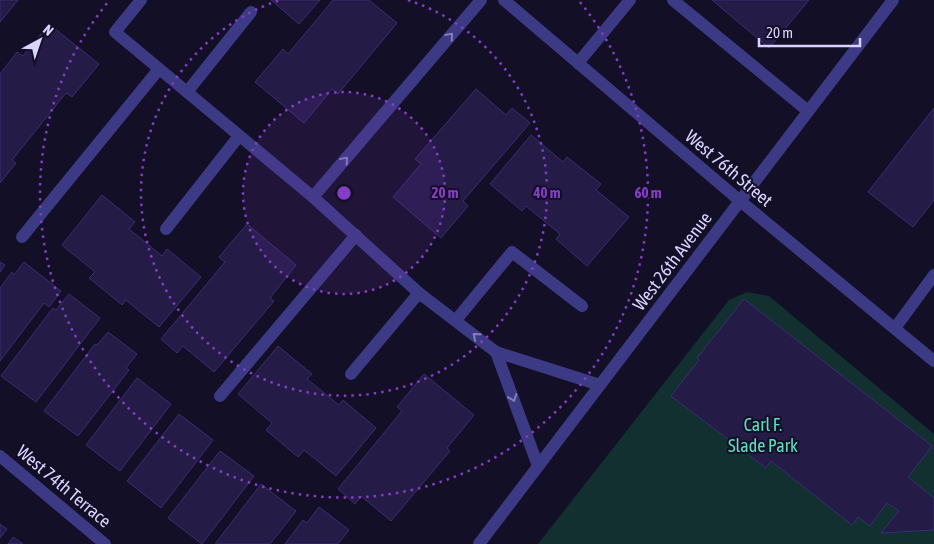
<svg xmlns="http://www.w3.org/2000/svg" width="934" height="544" font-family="'Asap Condensed',sans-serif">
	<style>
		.green { fill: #12302f }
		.building { fill: #241b47; stroke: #3b2d73 }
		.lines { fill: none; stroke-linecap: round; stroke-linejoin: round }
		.service { stroke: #3d3a85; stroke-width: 12 }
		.minor { stroke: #3d3a85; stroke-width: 12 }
		.tertiary { stroke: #3d3a85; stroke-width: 12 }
		.oneway { stroke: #837fbc }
		.ring { fill: none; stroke: #843dc5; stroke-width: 2.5; stroke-dasharray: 2.5 5 }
		.labels { text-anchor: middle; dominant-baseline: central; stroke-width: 4; stroke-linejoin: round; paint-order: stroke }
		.street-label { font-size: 18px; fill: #d9d4ff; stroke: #130f26 }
		.park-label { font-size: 18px; fill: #5fe0c0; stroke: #130f26 }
		.centre { fill: #843dc5; stroke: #130f26; stroke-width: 2.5 }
		.ring-label { font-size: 15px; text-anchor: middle; font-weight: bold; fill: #843dc5; stroke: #130f26; stroke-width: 4; stroke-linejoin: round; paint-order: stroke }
	</style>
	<rect width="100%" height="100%" fill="#130f26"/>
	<polygon class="green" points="747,292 769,296 934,434 934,544 538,544 729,300"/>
	<g class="building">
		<polygon points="0,0 18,0 0,22"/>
		<polygon points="271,0 320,0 299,24"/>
		<polygon points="333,0 369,0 397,23 338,94 332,89 304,123 255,82 283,49 288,54"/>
		<polygon points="712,0 809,0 769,48"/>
		<polygon points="49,24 99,64 72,97 66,93 12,160 16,163 0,183 0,74 17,52 23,56"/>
		<polygon points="476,89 506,115 512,108 530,123 463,201 468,206 441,238 393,197 421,164 415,159"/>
		<polygon points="934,108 934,200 913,227 868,192"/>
		<polygon points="531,135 563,162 567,157 601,184 596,190 629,217 587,266 556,239 560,234 526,206 522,211 490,184"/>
		<polygon points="102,195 135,222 129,229 162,256 167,249 201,277 159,327 126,300 122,305 89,278 95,272 62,245"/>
		<polygon points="247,224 296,265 270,298 274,301 214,372 183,346 177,353 161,339 225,262 219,257"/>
		<polygon points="0,262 5,265 0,272"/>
		<polygon points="24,262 61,291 49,307 44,303 0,361 0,288 12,272 14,275"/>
		<polygon points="69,294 100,318 36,402 1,376 53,308 56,310"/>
		<polygon points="744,299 932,446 908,477 934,498 934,530 881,533 899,511 887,503 870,526 858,517 852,525 771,461 766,468 671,396 699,360 697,358"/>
		<polygon points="108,332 137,354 126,368 129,370 78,436 44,411 95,344 97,345"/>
		<polygon points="278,346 312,374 307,379 339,405 343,400 376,428 336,476 304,450 298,457 266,430 272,423 238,394"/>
		<polygon points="424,374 474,415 447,448 450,451 391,521 361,496 355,504 338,489 402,411 397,407"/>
		<polygon points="137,378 171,404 120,471 86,445"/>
		<polygon points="179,414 213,440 161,508 127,481"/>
		<polygon points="220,451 254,476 202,544 168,518"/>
		<polygon points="261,484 296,511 270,544 215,544"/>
		<polygon points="319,507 349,530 338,544 285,544 303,520 307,523"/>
		<polygon points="0,524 7,529 0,538"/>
		<polygon points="13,537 23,544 8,544"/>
	</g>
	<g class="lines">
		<g class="service">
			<polyline points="141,0 115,32 313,197 419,293 496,352 600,385"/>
			<polyline points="673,0 808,111"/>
			<polyline points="578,63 630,0"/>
			<polyline points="187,92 251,12"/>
			<polyline points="313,197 481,0"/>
			<polyline points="166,229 239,136"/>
			<polyline points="22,237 159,69"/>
			<polyline points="456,320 512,252 582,306"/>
			<polyline points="496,352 538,466"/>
			<polyline points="351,374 419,293"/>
			<polyline points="220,396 356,235"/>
		</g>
		<g class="minor">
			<polyline points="895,328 934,275"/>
			<polyline points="0,456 105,544"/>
			<polyline points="479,544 893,0"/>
		</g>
		<polyline class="tertiary" points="504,0 739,200 934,361"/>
	</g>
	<defs><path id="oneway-chevron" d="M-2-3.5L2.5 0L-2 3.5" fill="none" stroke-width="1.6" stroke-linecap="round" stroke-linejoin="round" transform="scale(1.25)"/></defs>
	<g class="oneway">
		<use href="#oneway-chevron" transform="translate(450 36) rotate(-49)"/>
		<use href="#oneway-chevron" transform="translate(345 160) rotate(-49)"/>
		<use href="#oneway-chevron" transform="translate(476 336) rotate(-141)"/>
		<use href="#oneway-chevron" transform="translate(513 398) rotate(70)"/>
	</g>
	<circle cx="344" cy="193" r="101" fill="#843dc5" fill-opacity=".12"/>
	<g class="ring">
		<circle cx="344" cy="193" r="101"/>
		<path d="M408 0A203 203 0 1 1 280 0"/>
		<path d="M580 2A304 304 0 1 1 108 2"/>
	</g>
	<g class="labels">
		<g class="street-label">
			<text transform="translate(729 168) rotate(40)">West 76th Street</text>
			<text transform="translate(672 261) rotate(-53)">West 26th Avenue</text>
			<text transform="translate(64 486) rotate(40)">West 74th Terrace</text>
		</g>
		<g class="park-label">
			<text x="763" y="424">Carl F.<tspan x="763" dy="21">Slade Park</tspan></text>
		</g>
	</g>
	<circle cx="344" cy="193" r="8" class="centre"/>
	<g class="ring-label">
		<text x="445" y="198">20 m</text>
		<text x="547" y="198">40 m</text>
		<text x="648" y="198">60 m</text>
	</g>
	<g transform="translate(40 40) rotate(40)" stroke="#130f26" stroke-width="4" paint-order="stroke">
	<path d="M0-4L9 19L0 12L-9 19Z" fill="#d9d4ff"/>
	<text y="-8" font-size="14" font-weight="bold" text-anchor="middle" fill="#d9d4ff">N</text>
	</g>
	<path d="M759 38v8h101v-8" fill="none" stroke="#d9d4ff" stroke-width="2.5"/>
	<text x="766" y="38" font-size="15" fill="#d9d4ff" stroke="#130f26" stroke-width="4" paint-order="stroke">20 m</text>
</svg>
